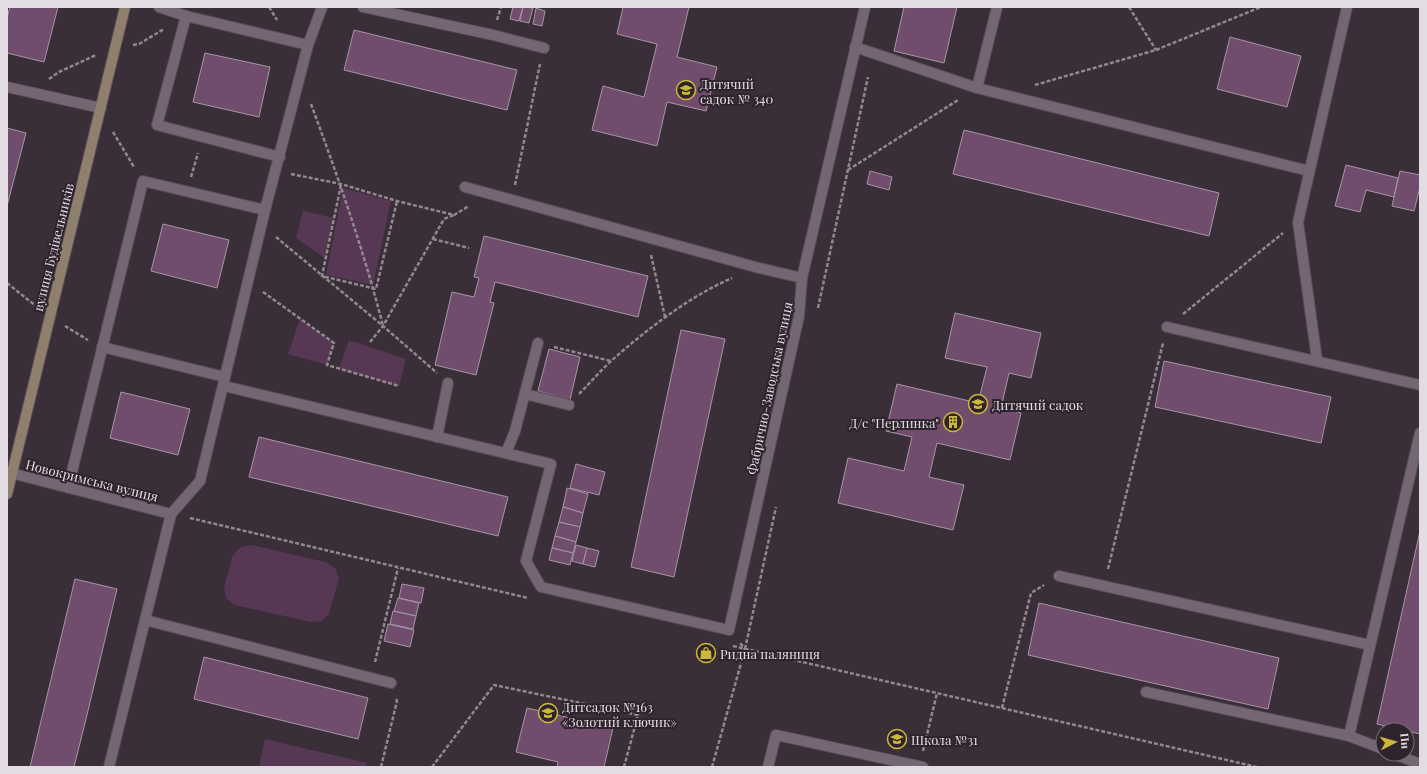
<svg xmlns="http://www.w3.org/2000/svg" width="1427" height="774" font-family="'Playfair Display',serif">
	<style>
		.green { fill: #573854 }
		.building { fill: #714d6d; stroke: #a597a3 }
		.lines { fill: none; stroke-linecap: round; stroke-linejoin: round }
		.lane-casing { stroke: #584d56; stroke-width: 12 }
		.street-casing { stroke: #584d56; stroke-width: 12 }
		.secondary-casing { stroke: #584d56; stroke-width: 12 }
		.path { stroke: #928890; stroke-width: 2.5; stroke-dasharray: 4 2; stroke-linecap: butt }
		.lane { stroke: #746773; stroke-width: 10 }
		.street { stroke: #746773; stroke-width: 10 }
		.secondary { stroke: #8e806c; stroke-width: 10 }
		.labels { text-anchor: middle; dominant-baseline: central; stroke-width: 4; stroke-linejoin: round; paint-order: stroke }
		.poi-label { font-size: 13px; fill: #e4dce3; stroke: #2f242e; text-anchor: start }
		.street-label { font-size: 13px; fill: #e4dce3; stroke: #2f242e }
	</style>
	<rect width="100%" height="100%" fill="#3a2e38"/>
	<g class="green">
		<polygon points="343,188 391,201 373,285 326,275"/>
		<polygon points="303,211 334,218 325,258 296,238"/>
		<polygon points="300,319 334,343 327,365 288,354"/>
		<polygon points="349,340 406,359 399,386 339,369"/>
		<polygon points="252,545 325,562 335,568 339,578 329,614 322,621 311,622 235,605 226,598 224,587 233,555 241,547"/>
		<polygon points="265,739 367,763 366,767 259,767"/>
	</g>
	<g class="building">
		<polygon points="10,7 58,7 44,62 7,53 7,18"/>
		<polygon points="513,7 523,7 519,21 510,19"/>
		<polygon points="523,7 533,8 529,23 520,21"/>
		<polygon points="623,7 689,7 677,57 717,67 706,111 667,102 657,146 592,130 603,86 644,97 657,44 617,34"/>
		<polygon points="904,7 957,7 944,63 894,51"/>
		<polygon points="536,8 545,11 542,26 533,24"/>
		<polygon points="354,30 517,70 507,110 344,70"/>
		<polygon points="1230,37 1301,56 1287,107 1217,89"/>
		<polygon points="205,53 270,67 259,117 193,102"/>
		<polygon points="7,128 26,133 7,206"/>
		<polygon points="964,130 1219,193 1209,236 953,174"/>
		<polygon points="1346,165 1398,178 1394,197 1366,190 1360,212 1335,206"/>
		<polygon points="870,171 892,177 889,190 867,184"/>
		<polygon points="1400,171 1420,175 1420,187 1414,211 1392,206"/>
		<polygon points="163,224 229,240 217,288 151,271"/>
		<polygon points="484,236 648,276 638,317 495,282 490,302 494,303 476,375 435,365 452,292 474,297 479,278 474,277"/>
		<polygon points="955,313 1041,333 1031,378 1009,373 1001,408 1021,413 1010,460 937,443 929,477 964,485 953,530 838,503 848,458 904,471 912,437 886,431 897,384 978,403 987,367 945,358"/>
		<polygon points="681,330 725,339 674,577 631,567"/>
		<polygon points="549,349 580,357 570,400 538,391"/>
		<polygon points="1164,361 1331,397 1321,443 1155,407"/>
		<polygon points="121,392 190,409 178,455 110,438"/>
		<polygon points="259,437 508,497 498,536 249,477"/>
		<polygon points="576,464 605,472 599,495 570,488"/>
		<polygon points="567,488 588,494 583,513 563,507"/>
		<polygon points="563,507 583,513 580,527 559,522"/>
		<polygon points="559,522 580,527 576,542 555,536"/>
		<polygon points="1420,531 1420,734 1377,724"/>
		<polygon points="555,536 576,542 573,553 552,548"/>
		<polygon points="576,545 587,548 583,564 572,561"/>
		<polygon points="552,548 573,553 570,565 549,560"/>
		<polygon points="587,548 599,551 595,567 583,564"/>
		<polygon points="75,579 117,589 86,719 74,767 30,767"/>
		<polygon points="402,584 424,588 421,603 399,598"/>
		<polygon points="398,598 419,603 416,616 394,611"/>
		<polygon points="1039,603 1279,658 1268,709 1028,655"/>
		<polygon points="393,611 416,616 413,629 390,624"/>
		<polygon points="388,624 414,630 410,647 384,641"/>
		<polygon points="204,657 368,698 358,739 194,699"/>
		<polygon points="527,708 613,728 604,767 557,767 558,762 516,752"/>
	</g>
	<g class="lines">
		<g class="lane-casing">
			<g id="lane">
				<polyline points="159,7 186,16 308,45"/>
				<polyline points="363,7 493,35 544,48"/>
				<polyline points="186,16 157,125 280,157"/>
				<polyline points="855,47 977,88 1309,171"/>
				<polyline points="7,87 101,108"/>
				<polyline points="977,88 997,7"/>
				<polyline points="465,187 759,268 802,278"/>
				<polyline points="1167,327 1420,385"/>
				<polyline points="102,347 225,377"/>
				<polyline points="1317,360 1298,222 1347,7"/>
				<polyline points="224,386 551,464 526,561 541,587 729,630"/>
				<polyline points="525,394 569,405"/>
				<polyline points="437,437 448,383"/>
				<polyline points="506,453 515,431 538,343"/>
				<polyline points="68,488 143,181 265,210"/>
				<polyline points="1059,576 1370,645"/>
				<polyline points="145,620 391,683"/>
				<polyline points="1146,692 1349,736"/>
				<polyline points="1383,749 1349,736 1420,433"/>
				<polyline points="1394,754 1420,764"/>
				<polyline points="109,767 171,514 200,481 265,210 308,45 322,7"/>
				<polyline points="768,767 776,735 923,767"/>
			</g>
		</g>
		<g class="street-casing">
			<g id="street">
				<polyline points="7,472 171,514"/>
				<polyline points="729,630 799,316 802,278 865,7"/>
			</g>
		</g>
		<g class="secondary-casing">
			<polyline id="secondary" points="7,494 125,7"/>
		</g>
		<g class="path">
			<polyline points="269,7 277,20"/>
			<polyline points="1129,7 1156,50"/>
			<polyline points="497,20 501,7"/>
			<polyline points="133,45 139,44 164,29"/>
			<polyline points="49,79 59,72 96,55"/>
			<polyline points="1035,85 1156,50 1261,7"/>
			<path d="M311 104C338 177 364 251 383 326"/>
			<polyline points="113,132 134,167"/>
			<polyline points="848,170 958,100"/>
			<polyline points="291,174 341,184 397,201 454,215 469,206"/>
			<polyline points="191,177 198,153"/>
			<polyline points="341,185 322,276 376,289 397,201"/>
			<polyline points="515,185 540,64"/>
			<polyline points="276,237 383,326 437,373"/>
			<polyline points="433,239 469,248"/>
			<polyline points="651,255 665,317"/>
			<polyline points="7,283 36,306"/>
			<polyline points="263,292 334,343 327,365 399,386"/>
			<polyline points="818,308 868,77"/>
			<polyline points="1183,314 1283,233"/>
			<polyline points="65,326 88,340"/>
			<polyline points="370,342 383,326 444,219 454,215"/>
			<polyline points="554,347 611,361"/>
			<path d="M579 394C590 383 600 371 611 361 646 330 690 296 732 278"/>
			<polyline points="190,518 528,598"/>
			<polyline points="1108,569 1163,343"/>
			<polyline points="733,646 1257,767"/>
			<polyline points="745,649 776,507"/>
			<polyline points="375,662 398,568"/>
			<polyline points="1002,708 1031,593 1044,585"/>
			<polyline points="923,751 937,693"/>
			<polyline points="381,767 397,701 396,698"/>
			<polyline points="432,767 494,685 638,715 624,767"/>
			<polyline points="712,767 745,649 740,643"/>
		</g>
		<use href="#lane" class="lane"/>
		<use href="#street" class="street"/>
		<use href="#secondary" class="secondary"/>
	</g>
	<defs>
		<g id="school-ring" transform="scale(1)"><circle r="9.5" fill="#2f242e" stroke="#cdb938" stroke-width="1.5"/><path d="M0-5L7-2L0 1L-7-2ZM-4 1L0 2.5L4 1V4Q0 6-4 4Z" fill="#cdb938"/></g>
		<g id="building-ring" transform="scale(1)"><circle r="9.5" fill="#2f242e" stroke="#cdb938" stroke-width="1.5"/><path d="M-4-6H4V6H1V3H-1V6H-4ZM-2.5-4.3h1.7v1.8h-1.7ZM.8-4.3h1.7v1.8H.8ZM-2.5-1h1.7V.8h-1.7ZM.8-1h1.7V.8H.8Z" fill="#cdb938"/></g>
		<g id="shop-ring" transform="scale(1)"><circle r="9.5" fill="#2f242e" stroke="#cdb938" stroke-width="1.5"/><path d="M-5-2.5h2.3a2.7 3.5 0 0 1 5.4 0H5L5.5 6h-11ZM-1.5-2.5h3a1.5 2.3 0 0 0-3 0Z" fill="#cdb938"/></g>
	</defs>
	<g fill-rule="evenodd">
		<use href="#school-ring" x="686" y="90"/>
		<use href="#school-ring" x="978" y="404"/>
		<use href="#building-ring" x="953" y="422"/>
		<use href="#shop-ring" x="706" y="653"/>
		<use href="#school-ring" x="548" y="713"/>
		<use href="#school-ring" x="897" y="739"/>
	</g>
	<g class="labels">
		<g class="poi-label">
			<text x="700" y="83">Дитячий<tspan x="700" dy="15">садок № 340</tspan></text>
			<text x="992" y="404">Дитячий садок</text>
			<text x="939" y="422" text-anchor="end">Д/с "Перлинка"</text>
			<text x="720" y="653">Ридна паляниця</text>
			<text x="562" y="706">Дитсадок №163<tspan x="562" dy="15">«Золотий ключик»</tspan></text>
			<text x="911" y="739">Школа №31</text>
		</g>
		<g class="street-label">
			<text transform="translate(53 247) rotate(-76)">вулиця Будівельників</text>
			<text transform="translate(769 388) rotate(-78)">Фабрично-Заводська вулиця</text>
			<text transform="translate(92 480) rotate(14)">Новокримська вулиця</text>
		</g>
	</g>
	<rect width="1427" height="774" fill="none" stroke="#e4dce3" stroke-width="16"/>
	<g transform="translate(1395 742) rotate(84)"><circle r="19" fill="#2f242e" stroke="#776e76"/>
	<path d="M0-3L7 15L0 10L-7 15Z" fill="#cdb938"/>
	<text y="-6" font-size="11" font-weight="bold" text-anchor="middle" fill="#e4dce3">Пн</text>
	</g>
</svg>
